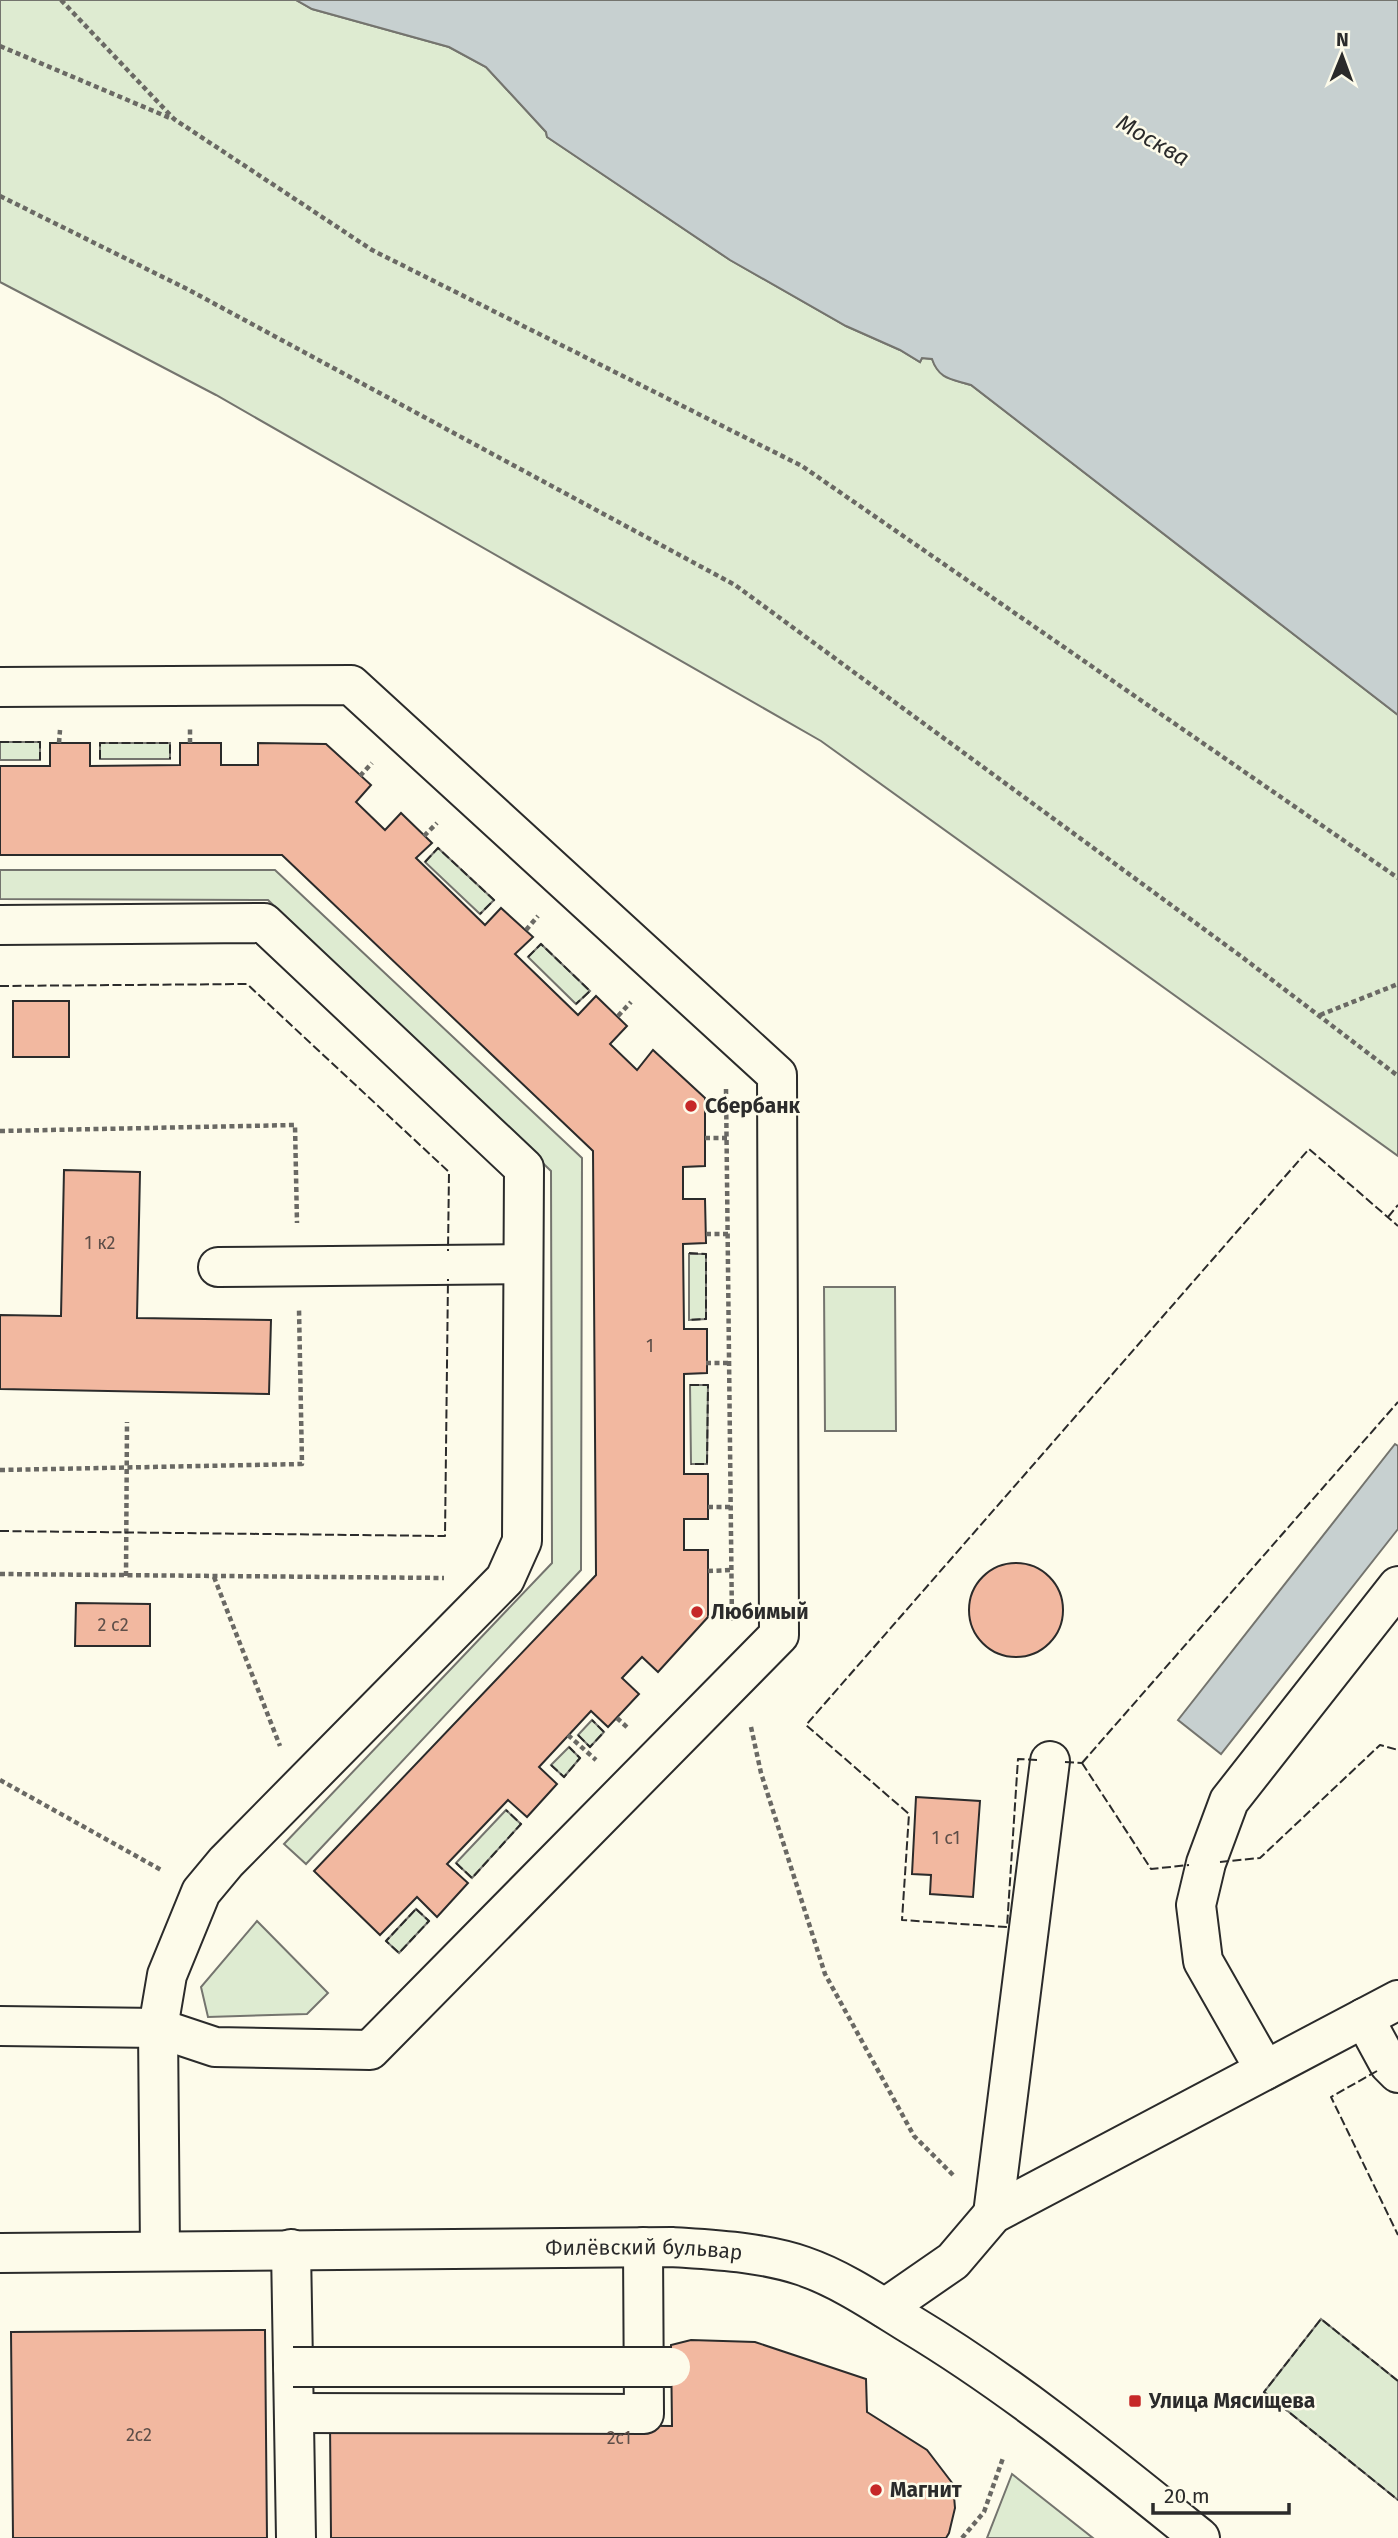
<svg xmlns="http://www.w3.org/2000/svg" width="1398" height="2538" font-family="'Fira Sans',sans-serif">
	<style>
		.green { fill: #deebd1; stroke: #74746e; stroke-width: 2 }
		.water { fill: #c7d0d0; stroke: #74746e; stroke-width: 2 }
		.building { fill: #f2b8a0; stroke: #2b2b2b; stroke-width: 2 }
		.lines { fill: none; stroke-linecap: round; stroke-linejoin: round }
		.minor-casing { stroke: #2b2b2b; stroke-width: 42 }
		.path { stroke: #6a6964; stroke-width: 4.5; stroke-dasharray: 5 3.5; stroke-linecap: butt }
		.minor { stroke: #fdfbea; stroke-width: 38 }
		.minor-bridge-casing { stroke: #2b2b2b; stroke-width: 42; stroke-linecap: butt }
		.minor-bridge { stroke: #fdfbea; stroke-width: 38 }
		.fence { stroke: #2b2b2b; stroke-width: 2; stroke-dasharray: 9 3.5; stroke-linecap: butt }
		.poi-dot { fill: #c62828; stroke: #fdfbea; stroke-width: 2.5 }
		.labels { text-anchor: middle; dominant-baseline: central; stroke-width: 5; stroke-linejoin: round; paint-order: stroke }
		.number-label { font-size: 18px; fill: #5d4e48 }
		.poi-label { font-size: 21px; font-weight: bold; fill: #2b2b2b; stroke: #fdfbea; text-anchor: start }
		.street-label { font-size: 21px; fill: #2b2b2b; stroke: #fdfbea }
		.water-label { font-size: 23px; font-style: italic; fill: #2b2b2b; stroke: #fdfbea }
	</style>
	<rect width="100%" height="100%" fill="#fdfbea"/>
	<g class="green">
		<path d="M0 0H296L312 9 449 47 486 67 546 132 547 137 730 260 846 326 900 350 920 362 922 358 932 359C939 378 953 380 971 385L1398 715V1156L821 741 216 395 0 282Z"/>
		<rect x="0" y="742" width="40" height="18"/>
		<rect x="100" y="743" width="70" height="16"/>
		<polygon points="438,848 494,900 480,914 425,862"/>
		<polygon points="0,870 275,870 582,1158 581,1570 306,1864 284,1844 552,1563 551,1171 268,900 0,899"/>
		<polygon points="541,944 590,991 576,1004 528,957"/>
		<polygon points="689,1254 706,1254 706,1319 689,1320"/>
		<polygon points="824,1287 895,1287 896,1431 825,1431"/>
		<polygon points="690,1385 708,1385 707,1464 691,1464"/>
		<polygon points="592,1720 604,1732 590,1747 578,1735"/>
		<polygon points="569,1747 580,1758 564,1777 551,1765"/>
		<polygon points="506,1810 521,1824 472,1878 456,1863"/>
		<polygon points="416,1909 429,1921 399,1953 386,1941"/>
		<polygon points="257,1921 328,1993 307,2014 208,2017 201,1987"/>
		<polygon points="1321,2319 1398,2381 1398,2500 1264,2392"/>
		<polygon points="1012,2474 1093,2538 987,2538"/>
	</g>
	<g class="water">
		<path d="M296 0H1398V715L971 385C952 379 939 380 932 359L922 358 920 362 900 350 846 326 730 260 547 137 546 132 486 67 449 47 312 9Z"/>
		<polygon points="1395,1444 1398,1446 1398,1529 1221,1754 1178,1720"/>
	</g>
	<g class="building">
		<polygon points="50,743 90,743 90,766 180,765 180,743 221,743 221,765 258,765 258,743 326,744 371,785 356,802 385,830 401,813 432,843 416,858 485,925 501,908 533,937 515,954 578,1015 596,996 627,1026 610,1044 637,1070 653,1050 705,1098 705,1166 683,1167 683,1199 705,1199 706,1243 683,1244 684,1329 707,1329 707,1373 684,1374 684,1474 708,1474 708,1519 684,1519 684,1550 708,1550 708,1617 658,1672 642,1657 622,1678 639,1694 608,1727 591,1711 539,1767 557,1784 527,1817 508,1800 447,1864 468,1883 437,1917 417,1897 380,1935 314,1871 596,1575 593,1151 282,855 0,855 0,766 50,766"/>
		<rect x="13" y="1001" width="56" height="56"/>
		<polygon points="64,1170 140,1172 137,1318 271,1320 269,1394 0,1389 0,1315 61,1316"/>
		<circle cx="1016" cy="1610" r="47"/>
		<polygon points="76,1603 150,1604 150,1646 75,1646"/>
		<polygon points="916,1797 980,1801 973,1897 930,1894 931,1875 912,1874"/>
		<polygon points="265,2330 267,2538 13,2538 11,2332"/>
		<polygon points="691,2340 755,2342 866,2379 867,2412 927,2450 953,2484 955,2508 949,2533 946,2538 331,2538 330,2423 672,2426 671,2345"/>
	</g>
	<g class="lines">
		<g class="minor-casing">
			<g id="minor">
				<polyline points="0,687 351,685 777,1075 779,1635 370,2050 215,2047 158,2028 0,2026"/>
				<polyline points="0,925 264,923 524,1168 522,1541 505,1579 226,1862 201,1892 167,1975 158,2028 160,2251"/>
				<polyline points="218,1267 523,1264"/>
				<polyline points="1364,2018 1389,2064 1398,2073"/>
				<polyline points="1265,2070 1203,1961 1196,1905 1206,1863 1229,1801 1398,1586"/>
				<polyline points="993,2214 1050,1761"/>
				<polyline points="291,2249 296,2538"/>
				<path id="s1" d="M0 2253 672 2247C715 2250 762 2252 803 2266 841 2279 876 2303 910 2324 1013 2386 1106 2462 1200 2538"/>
				<polyline points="885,2308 953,2261 993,2214 1398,2000"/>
				<polyline points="294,2413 644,2414 643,2247"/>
			</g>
		</g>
		<g class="path">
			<polyline points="61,0 174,119 372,250 802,466 1398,878"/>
			<polyline points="0,46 170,118"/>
			<polyline points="0,196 189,290 735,585 1242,957 1398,1076"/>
			<polyline points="59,743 60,730"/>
			<polyline points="190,743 190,728"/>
			<polyline points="360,776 372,763"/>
			<polyline points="424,836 437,823"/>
			<polyline points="526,930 538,916"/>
			<polyline points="1320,1015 1398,984"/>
			<polyline points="618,1016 631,1002"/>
			<polyline points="726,1089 732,1623"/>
			<polyline points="0,1131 295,1125 297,1223"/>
			<polyline points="705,1138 727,1138"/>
			<polyline points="706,1234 728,1234"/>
			<polyline points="706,1363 729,1363"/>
			<polyline points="0,1470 302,1464 299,1309"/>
			<polyline points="708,1507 730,1507"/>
			<polyline points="708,1571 731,1570"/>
			<polyline points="0,1574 444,1578"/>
			<polyline points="126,1576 127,1422"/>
			<polyline points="214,1577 280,1746"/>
			<polyline points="617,1718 629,1729"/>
			<polyline points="751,1727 761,1773 825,1974 914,2136 953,2175"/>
			<polyline points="568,1735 596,1760"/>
			<polyline points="0,1780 163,1871"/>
			<polyline points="962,2538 984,2512 1003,2458"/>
		</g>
		<use href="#minor" class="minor"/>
		<g class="minor-bridge-casing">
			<polyline id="minor-bridge" points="293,2367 671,2367"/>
		</g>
		<use href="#minor-bridge" class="minor-bridge"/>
		<g class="fence">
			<polyline points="0,742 40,742 40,760"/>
			<polyline points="100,759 100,743 170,743 170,759"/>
			<polyline points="425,862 438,848 494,900 480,914"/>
			<polyline points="528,957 541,944 590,991 576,1004"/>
			<polyline points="0,986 247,984 449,1172 448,1251"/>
			<polyline points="1388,1217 1398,1205"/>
			<polyline points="689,1253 706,1254 706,1319 689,1320"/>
			<polyline points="690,1385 708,1385 707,1464 691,1464"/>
			<polyline points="0,1531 445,1536 448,1279"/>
			<polyline points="578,1735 590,1747 604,1732 592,1720"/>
			<polyline points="1037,1760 1018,1759 1007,1927 902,1920 909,1814 806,1725 1309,1149 1398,1226"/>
			<polyline points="1065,1762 1082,1763"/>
			<polyline points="1082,1763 1398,1402"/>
			<polyline points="1082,1763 1151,1869 1189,1865"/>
			<polyline points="551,1765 564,1777 580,1758 569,1747"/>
			<polyline points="1220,1862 1260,1858 1380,1745 1398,1750"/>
			<polyline points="456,1863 472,1878 521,1824 506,1810"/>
			<polygon points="416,1909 429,1921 399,1953 386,1941"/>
			<polyline points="1377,2071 1331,2097 1398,2235"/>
			<polyline points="1398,2381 1321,2319 1264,2392 1398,2500"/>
		</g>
	</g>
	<g class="poi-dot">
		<circle cx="691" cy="1106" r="7"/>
		<circle cx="697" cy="1612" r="7"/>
		<rect x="1128" y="2394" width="14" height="14" rx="3.5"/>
		<circle cx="876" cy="2490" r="7"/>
	</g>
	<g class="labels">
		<g class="number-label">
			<text x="100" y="1243">1 к2</text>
			<text x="650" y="1346">1</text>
			<text x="113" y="1625">2 с2</text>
			<text x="946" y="1838">1 с1</text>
			<text x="139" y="2435">2c2</text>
			<text x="619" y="2438">2c1</text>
		</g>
		<g class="poi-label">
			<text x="705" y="1106">Сбербанк</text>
			<text x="711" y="1612">Любимый</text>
			<text x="1149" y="2401">Улица Мясищева</text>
			<text x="890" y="2490">Магнит</text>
		</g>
		<g class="street-label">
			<text stroke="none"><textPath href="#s1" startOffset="644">Филёвский бульвар</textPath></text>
		</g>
		<g class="water-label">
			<text transform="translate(1153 140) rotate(30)">Москва</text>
		</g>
	</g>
	<g transform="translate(1342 56) rotate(1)" stroke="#fdfbea" stroke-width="5" paint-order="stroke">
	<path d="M0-5L12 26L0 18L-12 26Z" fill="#2b2b2b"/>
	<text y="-10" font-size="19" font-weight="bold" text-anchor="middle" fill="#2b2b2b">N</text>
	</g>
	<path d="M1153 2503v10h136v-10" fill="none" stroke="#2b2b2b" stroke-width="3.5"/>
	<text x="1164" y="2503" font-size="21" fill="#2b2b2b" stroke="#fdfbea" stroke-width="5" paint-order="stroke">20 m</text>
</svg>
